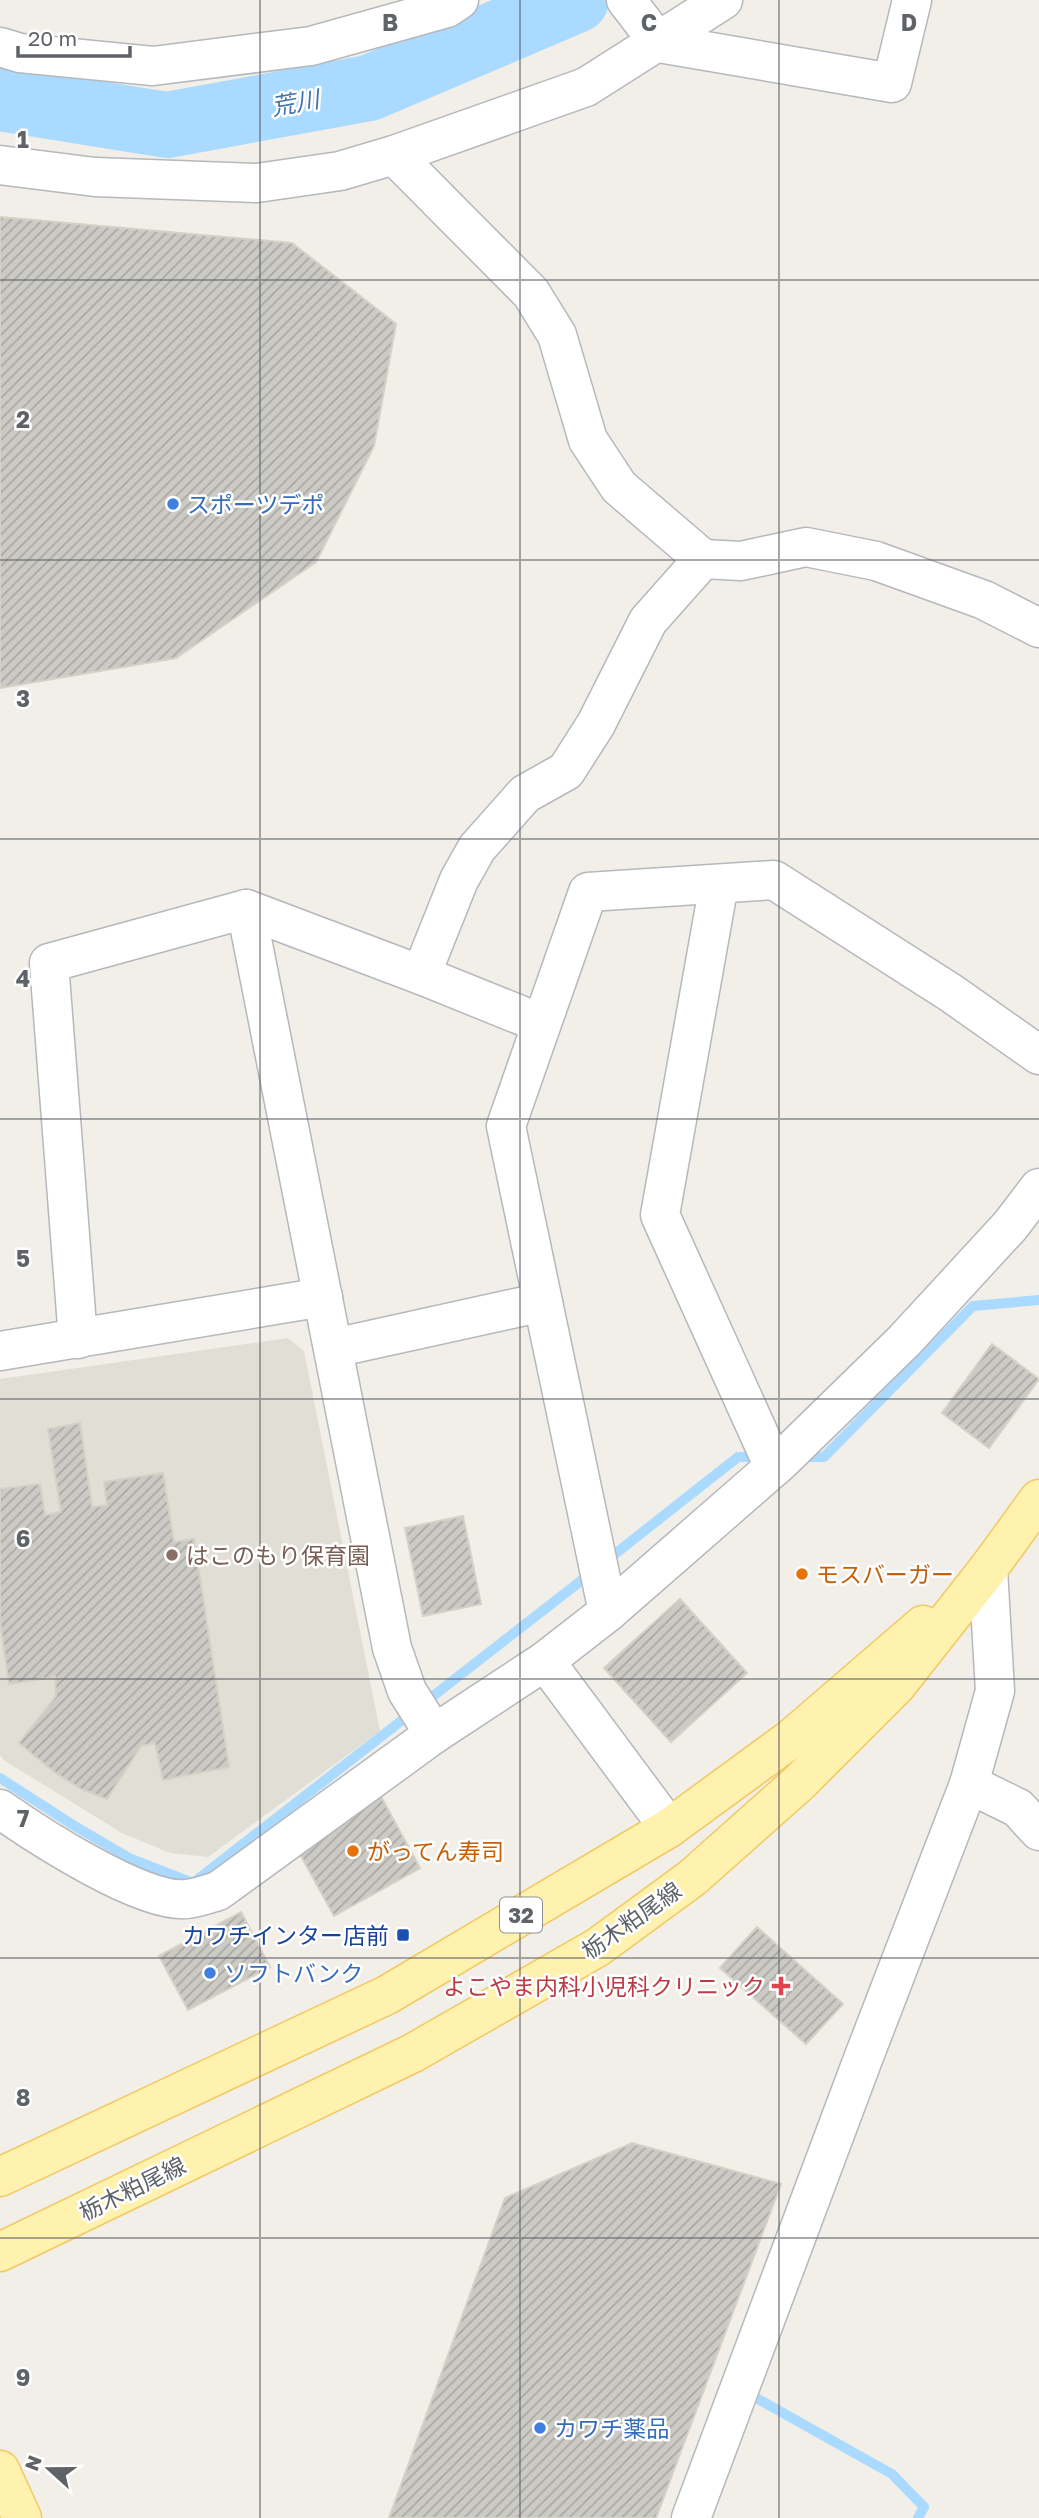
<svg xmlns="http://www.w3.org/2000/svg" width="1039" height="2518" font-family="'Golos Text','Noto Sans JP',sans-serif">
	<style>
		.education { fill: #e1ded6 }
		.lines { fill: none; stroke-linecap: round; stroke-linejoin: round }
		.stream { stroke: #aadaff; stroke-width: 10 }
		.river { stroke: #aadaff; stroke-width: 66 }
		.building { fill: url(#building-hatch); stroke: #d6d1c6; stroke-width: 2 }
		.minor-casing { stroke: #b5b8bc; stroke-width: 41 }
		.major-casing { stroke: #f2c960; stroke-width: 41 }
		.minor { stroke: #fff; stroke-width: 38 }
		.major { stroke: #fff2af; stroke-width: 38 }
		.grid { fill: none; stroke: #5f6368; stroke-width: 2; stroke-opacity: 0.55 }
		.shop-dot { fill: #3f7fe0; stroke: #fff; stroke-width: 2.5 }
		.education-dot { fill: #8d6e63; stroke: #fff; stroke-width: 2.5 }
		.food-dot { fill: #e8710a; stroke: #fff; stroke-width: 2.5 }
		.transit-dot { fill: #1a4fb4; stroke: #fff; stroke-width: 2.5 }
		.health-dot { fill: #e0444e; stroke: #fff; stroke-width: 2.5 }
		.labels { text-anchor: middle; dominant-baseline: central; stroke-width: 5; stroke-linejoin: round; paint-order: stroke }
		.shield { fill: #fff; stroke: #8f9295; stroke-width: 2 }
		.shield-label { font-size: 21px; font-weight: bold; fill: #5f6368 }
		.shop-label { font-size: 23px; fill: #366cbe; stroke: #fff; text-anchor: start }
		.education-label { font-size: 23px; fill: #785e54; stroke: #fff; text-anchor: start }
		.food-label { font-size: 23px; fill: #c56008; stroke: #fff; text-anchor: start }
		.street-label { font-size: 23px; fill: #5f6368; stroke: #fff }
		.transit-label { font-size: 23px; fill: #164399; stroke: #fff; text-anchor: end }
		.health-label { font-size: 23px; fill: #be3a42; stroke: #fff; text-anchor: end }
		.water-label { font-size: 24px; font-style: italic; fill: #4174aa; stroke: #fff }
		.grid-label { font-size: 23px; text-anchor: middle; font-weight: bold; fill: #5f6368; stroke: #fff; stroke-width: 5; stroke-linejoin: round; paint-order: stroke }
	</style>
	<defs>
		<pattern id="building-hatch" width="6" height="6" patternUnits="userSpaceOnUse" patternTransform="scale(1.75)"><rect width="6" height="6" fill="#cccac5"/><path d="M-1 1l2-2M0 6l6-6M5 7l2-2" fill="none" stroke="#a9a8a4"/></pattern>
	</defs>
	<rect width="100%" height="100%" fill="#f1efe8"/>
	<polygon class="education" points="288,1338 304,1351 380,1731 208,1857 170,1853 122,1833 5,1761 0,1755 0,1379"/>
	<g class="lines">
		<g class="stream">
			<polyline points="798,1457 824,1457 973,1306 1039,1300"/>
			<polyline points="606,1561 738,1457 761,1457"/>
			<polyline points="0,1778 73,1825 131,1859 193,1883 591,1573"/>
			<polyline points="758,2399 892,2474 924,2507 918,2518"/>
		</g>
		<polyline class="river" points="0,98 167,125 369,88 576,0"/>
	</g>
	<g class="building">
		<polygon points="0,217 292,243 396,324 374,446 316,562 176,658 0,688"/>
		<polygon points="992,1344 1039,1379 989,1448 942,1413"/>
		<polygon points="80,1423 92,1507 107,1505 104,1482 163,1473 174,1542 194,1539 229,1767 163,1780 155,1743 141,1746 107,1799 81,1789 53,1771 19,1743 56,1696 55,1677 9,1684 0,1622 0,1489 40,1484 45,1515 61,1512 48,1429"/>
		<polygon points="463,1516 481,1604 423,1616 405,1528"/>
		<polygon points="680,1599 747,1673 671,1742 604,1668"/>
		<polygon points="378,1791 420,1868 334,1916 291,1838"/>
		<polygon points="241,1912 270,1967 188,2010 159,1956"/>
		<polygon points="757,1927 843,2004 806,2044 720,1968"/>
		<polygon points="632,2143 781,2184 656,2518 389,2518 505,2198"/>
	</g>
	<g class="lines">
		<g class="minor-casing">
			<g id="minor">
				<polyline points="626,0 659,43 892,83 912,0"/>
				<polyline points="0,47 20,53 153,66 311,46 447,8 459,0"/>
				<polyline points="394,155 531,293 557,335 588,440 619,487 703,559 648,621 596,724 566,771 525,794 477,848 459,880 421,975"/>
				<polyline points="0,165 95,177 257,183 340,171 394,155 586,87 723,0"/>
				<polyline points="703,559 741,561 806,547 876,561 984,600 1039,628"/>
				<polyline points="719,884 660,1215 774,1467"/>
				<polyline points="246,909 392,1648 407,1691 434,1734 545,1661 608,1612 781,1461 904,1341 1010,1226 1039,1188"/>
				<polyline points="78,1339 49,963 246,909 421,975 540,1023"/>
				<polyline points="334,1348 543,1302"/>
				<polyline points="0,1351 323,1297"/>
				<polyline points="608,1612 506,1126 588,892 774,880 951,993 1039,1055"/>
				<polyline points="545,1661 669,1828"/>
				<polyline points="969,1784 1018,1808 1039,1831"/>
				<path d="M0 1809C37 1835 143 1904 187 1899 197 1898 208 1894 218 1891L434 1734"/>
				<polyline points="691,2518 863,2059 969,1784 995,1691 988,1569"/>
			</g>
		</g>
		<g class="major-casing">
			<g id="major">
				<polyline points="0,2177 387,1995 669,1828 792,1738 923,1625"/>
				<polyline points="0,2252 413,2053 598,1947 692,1878 800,1782 896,1686 988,1569 1039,1499"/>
				<polyline points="0,2470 22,2518"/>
			</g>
		</g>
		<use href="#minor" class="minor"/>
		<use href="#major" class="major"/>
	</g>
	<path class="grid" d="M260 0V2518M520 0V2518M779 0V2518M0 280H1039M0 560H1039M0 839H1039M0 1119H1039M0 1399H1039M0 1679H1039M0 1958H1039M0 2238H1039"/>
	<g class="shop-dot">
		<circle cx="173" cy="504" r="7"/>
		<circle cx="210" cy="1973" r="7"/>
		<circle cx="540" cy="2428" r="7"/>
	</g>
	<circle class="education-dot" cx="172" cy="1555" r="7"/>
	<g class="food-dot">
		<circle cx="802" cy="1574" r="7"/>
		<circle cx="353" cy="1851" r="7"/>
	</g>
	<rect class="transit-dot" x="396" y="1928" width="14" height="14" rx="3.5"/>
	<path class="health-dot" d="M777.5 1975.5h7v7h7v7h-7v7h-7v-7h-7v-7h7z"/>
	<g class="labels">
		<rect class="shield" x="500" y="1897.5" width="42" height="35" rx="5"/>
		<g class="shield-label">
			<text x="521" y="1915">32</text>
		</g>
		<g class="shop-label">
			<text x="187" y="504">スポーツデポ</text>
			<text x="224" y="1973">ソフトバンク</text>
			<text x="554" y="2428">カワチ薬品</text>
		</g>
		<g class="education-label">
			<text x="186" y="1555">はこのもり保育園</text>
		</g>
		<g class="food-label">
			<text x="816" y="1574">モスバーガー</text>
			<text x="367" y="1851">がってん寿司</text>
		</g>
		<g class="street-label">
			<text transform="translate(631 1920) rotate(-35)">栃木粕尾線</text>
			<text transform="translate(132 2188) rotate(-26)">栃木粕尾線</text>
		</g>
		<g class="transit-label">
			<text x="389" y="1935">カワチインター店前</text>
		</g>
		<g class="health-label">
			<text x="765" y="1986">よこやま内科小児科クリニック</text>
		</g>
		<g class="water-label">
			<text transform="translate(295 102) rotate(-10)">荒川</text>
		</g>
	</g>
	<g class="grid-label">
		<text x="390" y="31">B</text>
		<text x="649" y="31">C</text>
		<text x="909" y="31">D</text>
		<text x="23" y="148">1</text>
		<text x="23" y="428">2</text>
		<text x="23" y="707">3</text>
		<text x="23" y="987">4</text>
		<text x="23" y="1267">5</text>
		<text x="23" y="1547">6</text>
		<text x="23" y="1827">7</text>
		<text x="23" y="2106">8</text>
		<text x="23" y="2386">9</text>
	</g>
	<g transform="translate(49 2469) rotate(291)" stroke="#ffffff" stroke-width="5" paint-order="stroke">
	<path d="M0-5L12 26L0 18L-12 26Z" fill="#5f6368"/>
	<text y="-10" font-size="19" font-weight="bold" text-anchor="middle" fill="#5f6368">N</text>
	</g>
	<path d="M18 46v10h112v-10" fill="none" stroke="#5f6368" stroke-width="3.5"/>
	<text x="28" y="46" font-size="21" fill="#5f6368" stroke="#ffffff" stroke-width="5" paint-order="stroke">20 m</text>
</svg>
